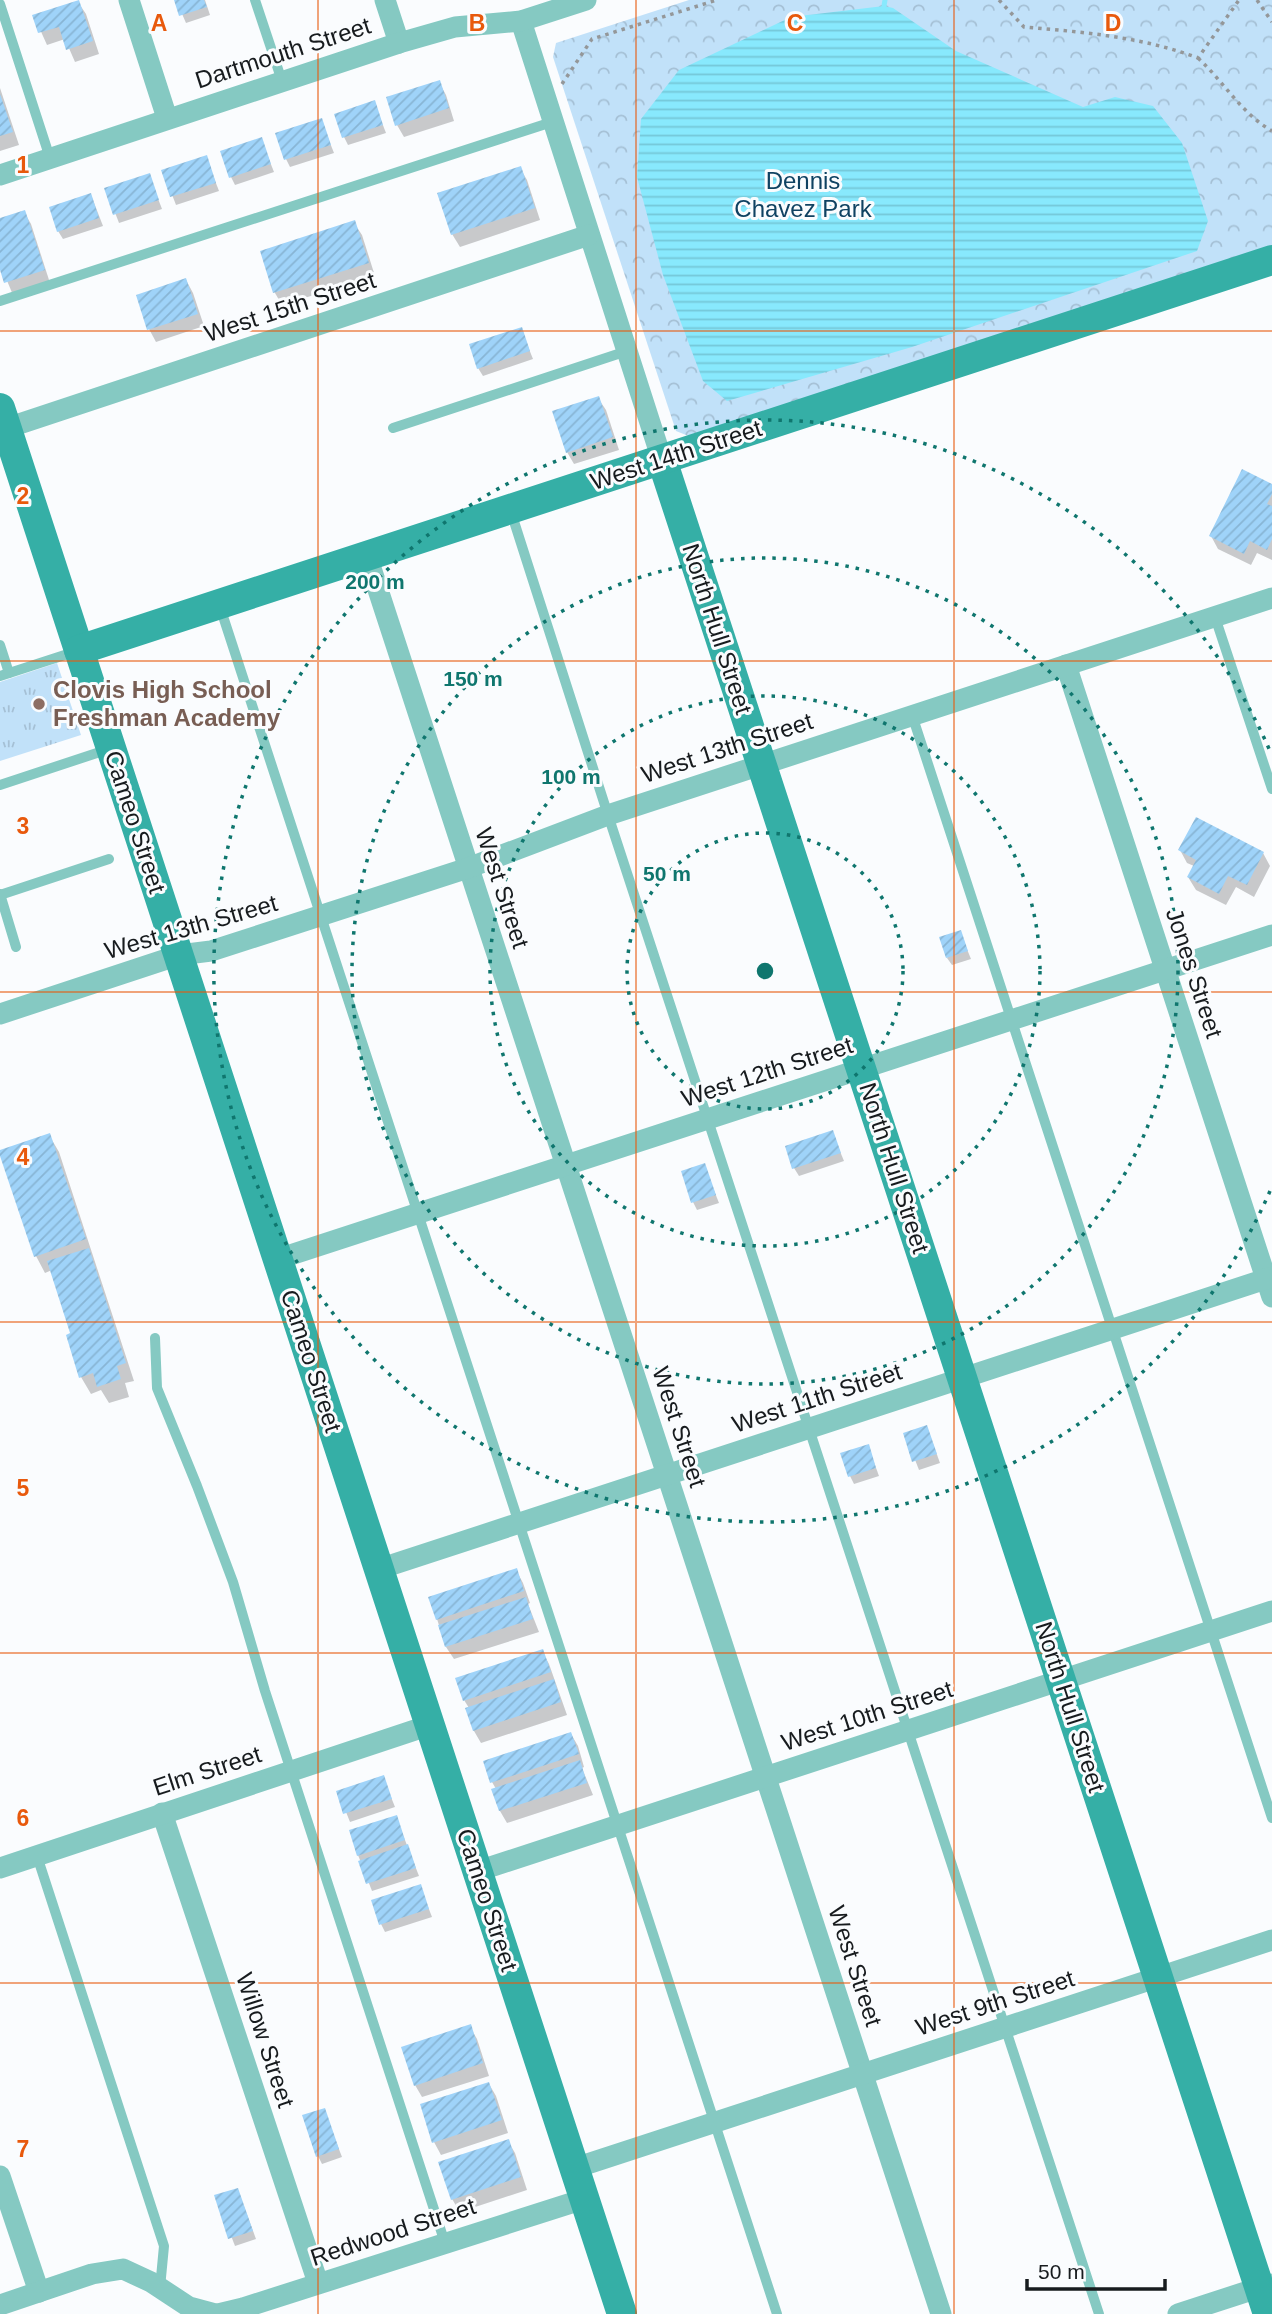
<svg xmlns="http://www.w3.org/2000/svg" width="1272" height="2314" font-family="Helvetica,sans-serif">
<defs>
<pattern id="grass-tufts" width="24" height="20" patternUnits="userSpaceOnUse" patternTransform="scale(1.75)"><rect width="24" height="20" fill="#c1e1f9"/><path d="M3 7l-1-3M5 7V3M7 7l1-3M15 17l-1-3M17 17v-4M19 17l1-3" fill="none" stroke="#a5c0d5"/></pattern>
<pattern id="park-crowns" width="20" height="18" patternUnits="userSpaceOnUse" patternTransform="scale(1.75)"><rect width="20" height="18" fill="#c1e1f9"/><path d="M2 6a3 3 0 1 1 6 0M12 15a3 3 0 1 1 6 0" fill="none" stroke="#a5c0d5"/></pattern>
<pattern id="water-rules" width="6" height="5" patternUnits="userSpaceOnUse" patternTransform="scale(1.75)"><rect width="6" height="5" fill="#88e9fd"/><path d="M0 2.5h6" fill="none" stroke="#75c7d8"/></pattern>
<pattern id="building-hatch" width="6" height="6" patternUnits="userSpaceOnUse" patternTransform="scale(1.75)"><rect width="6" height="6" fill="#9fd3f9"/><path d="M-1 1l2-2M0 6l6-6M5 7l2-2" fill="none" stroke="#88b5d5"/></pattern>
</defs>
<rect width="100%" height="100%" fill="#fafcfe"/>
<!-- grass -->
<path fill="url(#grass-tufts)" d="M57 663 81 735 0 761V682Z"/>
<!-- park -->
<path fill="url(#park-crowns)" d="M689 0H1272V248L691 437 676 431 553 57 556 43Z"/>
<!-- water -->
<path fill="url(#water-rules)" d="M884 6 893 8 956 51 1083 107 1115 97 1153 106 1182 143 1208 221 1197 251 912 347 727 401 703 381 663 275 637 177 641 119 679 70 791 17Z"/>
<!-- shadow -->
<g fill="#0003">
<path d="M176 0H205L210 15 186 23Z"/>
<path d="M78 2 86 14 99 54 75 62 65 39 47 45 34 16Z"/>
<path d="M439 82 446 95 454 121 404 137 397 125Z"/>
<path d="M0 88 19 145 0 151Z"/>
<path d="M374 102 386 133 348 145 344 137Z"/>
<path d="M321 120 334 153 290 167 286 159Z"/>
<path d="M261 139 274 172 235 185 231 177Z"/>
<path d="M206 157 219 191 176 205 163 171Z"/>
<path d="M520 168 527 180 540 220 460 247 452 234Z"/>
<path d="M149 175 162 209 119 223 106 189Z"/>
<path d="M91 195 103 226 63 239 58 231Z"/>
<path d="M24 212 31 224 50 283 13 295 0 264V220Z"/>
<path d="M354 223 362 235 375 276 282 305 275 293 262 252Z"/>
<path d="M186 280 193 293 204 326 156 342 149 329Z"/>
<path d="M521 329 533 359 483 376 478 368Z"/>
<path d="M598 398 606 410 619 450 574 464 567 452Z"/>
<path d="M1272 486V560L1257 553 1251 565 1218 549 1211 536Z"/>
<path d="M1180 850 1263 853 1270 866 1254 897 1236 887 1226 905 1196 890 1188 877 1194 866 1187 863Z"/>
<path d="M960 932 971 959 952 965 947 958Z"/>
<path d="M832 1132 844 1161 799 1176 794 1168Z"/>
<path d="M49 1135 59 1152 134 1381 125 1383 129 1397 109 1403 101 1390 91 1394 81 1377 73 1334 52 1270 45 1273 36 1256Z"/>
<path d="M704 1165 719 1203 697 1210 693 1202Z"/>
<path d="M927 1427 940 1463 919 1470 905 1434Z"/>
<path d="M868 1446 879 1476 854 1484 850 1476Z"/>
<path d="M516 1570 523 1583 530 1603 528 1604 539 1632 454 1659 446 1647 437 1619Z"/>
<path d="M542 1651 549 1664 567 1715 481 1743 474 1731 469 1708 464 1700Z"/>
<path d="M571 1734 578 1746 584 1767 582 1768 593 1795 507 1823 500 1811 494 1790 496 1789 492 1782Z"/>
<path d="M383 1777 395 1807 350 1822 338 1792Z"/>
<path d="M396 1817 419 1876 372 1891 358 1855Z"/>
<path d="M420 1886 432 1917 385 1932 381 1924Z"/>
<path d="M470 2027 477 2039 489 2076 422 2097 415 2085Z"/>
<path d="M489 2084 496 2096 508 2133 441 2155 434 2142Z"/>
<path d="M324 2110 342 2157 322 2164 318 2156Z"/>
<path d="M508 2141 515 2153 527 2190 460 2212 452 2199Z"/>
<path d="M238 2190 256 2239 235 2246 216 2197Z"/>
</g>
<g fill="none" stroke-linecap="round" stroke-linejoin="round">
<!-- stream -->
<path stroke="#88e9fd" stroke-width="5" d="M884 6 885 0"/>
</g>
<!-- building -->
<g fill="url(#building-hatch)">
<path d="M79 0 93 41 66 50 59 27 38 33 32 15Z"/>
<path d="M174 0H204L207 7 179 16Z"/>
<path d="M440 80 449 108 395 126 386 97Z"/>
<path d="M0 94 13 132 0 136Z"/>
<path d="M375 100 383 125 342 138 334 114Z"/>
<path d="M322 118 331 145 284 160 275 133Z"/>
<path d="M262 137 271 164 229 178 220 151Z"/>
<path d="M207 155 216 183 170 197 161 170Z"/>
<path d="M521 166 535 208 451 235 437 193Z"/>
<path d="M150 173 159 200 113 215 104 188Z"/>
<path d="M91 193 99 218 57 232 49 207Z"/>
<path d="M25 210 45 270 4 283 0 270V218Z"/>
<path d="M355 220 369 263 273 293 260 251Z"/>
<path d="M186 278 198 314 147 330 136 295Z"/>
<path d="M522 327 530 351 477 369 469 344Z"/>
<path d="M599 396 613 437 566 453 552 411Z"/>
<path d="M1242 469 1272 484V494L1267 504 1272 506V539L1267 550 1250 541 1244 554 1209 536Z"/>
<path d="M1196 817 1264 852 1247 885 1228 876 1219 894 1187 877 1196 860 1178 850Z"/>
<path d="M961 930 968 951 946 958 939 937Z"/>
<path d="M833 1130 841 1153 792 1169 785 1146Z"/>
<path d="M50 1133 86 1239 34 1257 0 1156V1150Z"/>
<path d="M705 1163 716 1195 691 1203 681 1171Z"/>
<path d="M89 1248 126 1363 117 1366 121 1379 97 1387 93 1373 79 1378 66 1335 70 1333 47 1261Z"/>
<path d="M927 1425 937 1454 912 1462 903 1433Z"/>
<path d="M869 1444 876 1468 848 1477 840 1453Z"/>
<path d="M517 1568 524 1591 436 1620 428 1597Z"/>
<path d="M526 1597 533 1619 445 1647 438 1625Z"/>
<path d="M543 1649 551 1672 463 1701 455 1678Z"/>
<path d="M554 1679 561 1702 473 1731 465 1708Z"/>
<path d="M571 1732 579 1754 490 1783 483 1761Z"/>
<path d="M580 1760 587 1783 499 1811 491 1789Z"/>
<path d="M384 1775 392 1799 343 1814 336 1791Z"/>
<path d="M397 1815 405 1840 357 1856 349 1830Z"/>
<path d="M408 1844 416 1868 366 1884 358 1861Z"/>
<path d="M421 1884 429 1909 379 1925 371 1900Z"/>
<path d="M471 2024 483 2063 414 2086 401 2047Z"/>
<path d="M489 2082 502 2120 432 2143 420 2104Z"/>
<path d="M325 2108 339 2149 316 2157 302 2115Z"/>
<path d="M509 2139 521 2177 451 2200 438 2162Z"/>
<path d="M238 2188 253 2231 228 2239 214 2195Z"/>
</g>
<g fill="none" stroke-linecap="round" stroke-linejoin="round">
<!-- path -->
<g stroke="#949799" stroke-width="3.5" stroke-dasharray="3.5 5" stroke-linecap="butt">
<path d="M999 0 1024 27C1083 32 1143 37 1198 58L1239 0"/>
<path d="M1257 0 1272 22"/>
<path d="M1198 58C1224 82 1241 113 1272 131"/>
<path d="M562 84 592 39 717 0"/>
</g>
<!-- lane -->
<g stroke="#85c9c2" stroke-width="10">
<path d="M255 0 282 81"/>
<path d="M0 4 50 158"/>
<path d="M0 301 552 122"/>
<path d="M393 428 627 351"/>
<path d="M511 512 608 815 1099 2314"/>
<path d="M220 607 777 2314"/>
<path d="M1215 617 1272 789"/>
<path d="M0 645 9 673"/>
<path d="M0 676 77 651"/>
<path d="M912 715 1272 1818"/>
<path d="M0 785 109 749"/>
<path d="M0 894 16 947"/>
<path d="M0 895 109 859"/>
<path d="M155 1338 157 1388 197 1486 233 1582 265 1691 445 2243"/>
<path d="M37 1856 164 2246 160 2288"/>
</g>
<!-- street -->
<g stroke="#85c9c2" stroke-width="21">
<path d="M129 0 167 118"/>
<path d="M385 0 399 43"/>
<path d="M521 21 662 460"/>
<path d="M0 175 399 43 455 27 521 21 586 0"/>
<path d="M7 428 589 235"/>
<path d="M367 556 941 2314"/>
<path d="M1066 665 1272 1297"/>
<path d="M0 1014 179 955 211 951 468 868 608 815 1272 598"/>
<path d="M278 1259 1272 935"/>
<path d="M379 1569 1272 1277"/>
<path d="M162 1813 318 2283"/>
<path d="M0 1868 430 1725"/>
<path d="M478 1871 1272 1611"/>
<path d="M575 2168 1272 1940"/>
<path d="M0 2176 39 2292"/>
<path d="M0 2305 92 2274 123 2269 151 2282 189 2307 215 2314"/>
<path d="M218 2314 243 2308 584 2199"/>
<path d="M1178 2314 1270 2284"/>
</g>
<!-- secondary -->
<g stroke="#35afa6" stroke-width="30">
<path d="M0 408 622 2314"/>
<path d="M662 460 1268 2314"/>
<path d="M79 650 1272 260"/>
</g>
</g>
<!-- grid -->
<path fill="none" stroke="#e8590c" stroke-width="2" stroke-opacity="0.55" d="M318 0V2314M636 0V2314M954 0V2314M0 331H1272M0 661H1272M0 992H1272M0 1322H1272M0 1653H1272M0 1983H1272"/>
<!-- distance rings -->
<g fill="none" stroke="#0f766e" stroke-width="3.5" stroke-dasharray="3.5 7">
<circle cx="765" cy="971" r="138"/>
<circle cx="765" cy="971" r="275"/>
<circle cx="765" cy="971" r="413"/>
<path d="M1270 1191A551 551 0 1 1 1270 751"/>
</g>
<!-- markers -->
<circle fill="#8d6e63" stroke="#fafcfe" stroke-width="2.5" cx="39" cy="704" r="7"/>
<g text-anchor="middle" stroke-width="6" stroke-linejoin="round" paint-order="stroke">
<!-- street labels -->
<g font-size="24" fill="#171b1e" stroke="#fafcfe">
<text transform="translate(283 53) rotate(-18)" y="8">Dartmouth Street</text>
<text transform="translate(290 307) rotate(-18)" y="8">West 15th Street</text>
<text transform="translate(676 455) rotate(-18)" y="8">West 14th Street</text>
<text transform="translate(717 629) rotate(72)" y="8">North Hull Street</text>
<text transform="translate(727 748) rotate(-18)" y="8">West 13th Street</text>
<text transform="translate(135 822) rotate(72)" y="8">Cameo Street</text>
<text transform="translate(502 888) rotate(72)" y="8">West Street</text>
<text transform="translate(191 927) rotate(-16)" y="8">West 13th Street</text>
<text transform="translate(1194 973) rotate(72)" y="8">Jones Street</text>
<text transform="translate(767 1072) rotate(-18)" y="8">West 12th Street</text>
<text transform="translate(894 1168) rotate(72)" y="8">North Hull Street</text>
<text transform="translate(311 1361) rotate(72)" y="8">Cameo Street</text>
<text transform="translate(817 1398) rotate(-18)" y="8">West 11th Street</text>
<text transform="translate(679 1427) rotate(72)" y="8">West Street</text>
<text transform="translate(1070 1707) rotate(72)" y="8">North Hull Street</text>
<text transform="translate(867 1716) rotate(-18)" y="8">West 10th Street</text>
<text transform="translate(207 1771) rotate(-18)" y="8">Elm Street</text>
<text transform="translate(487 1900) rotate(72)" y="8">Cameo Street</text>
<text transform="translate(855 1966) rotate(72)" y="8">West Street</text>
<text transform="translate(995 2003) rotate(-18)" y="8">West 9th Street</text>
<text transform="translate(265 2040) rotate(72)" y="8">Willow Street</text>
<text transform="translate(393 2232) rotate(-18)" y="8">Redwood Street</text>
</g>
<!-- park labels -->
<g font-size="24" fill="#0f4262" stroke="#fafcfe">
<text x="803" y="189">Dennis<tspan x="803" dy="28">Chavez Park</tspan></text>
</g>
<!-- education labels -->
<g font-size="24" font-weight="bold" fill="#785e54" stroke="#fafcfe" text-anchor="start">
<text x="53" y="698">Clovis High School<tspan x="53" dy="28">Freshman Academy</tspan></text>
</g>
</g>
<g font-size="23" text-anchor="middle" font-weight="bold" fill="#e8590c" stroke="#fafcfe" stroke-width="6" stroke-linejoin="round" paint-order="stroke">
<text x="159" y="31">A</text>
<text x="477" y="31">B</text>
<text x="795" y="31">C</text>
<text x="1113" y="31">D</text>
<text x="23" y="173">1</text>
<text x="23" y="504">2</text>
<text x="23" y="834">3</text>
<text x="23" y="1165">4</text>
<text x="23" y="1496">5</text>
<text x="23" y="1826">6</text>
<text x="23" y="2157">7</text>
</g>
<circle cx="765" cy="971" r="10" fill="#0f766e" stroke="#fafcfe" stroke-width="3.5"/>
<g font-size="21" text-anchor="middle" font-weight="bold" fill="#0f766e" stroke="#fafcfe" stroke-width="6" stroke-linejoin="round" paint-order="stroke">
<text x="375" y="589">200 m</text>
<text x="473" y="686">150 m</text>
<text x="571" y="784">100 m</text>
<text x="667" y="881">50 m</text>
</g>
<!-- scale -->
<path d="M1027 2279v10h138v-10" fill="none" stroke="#171b1e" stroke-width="3.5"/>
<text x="1038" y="2279" font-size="21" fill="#171b1e" stroke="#fafcfe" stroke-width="5" paint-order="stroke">50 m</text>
</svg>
